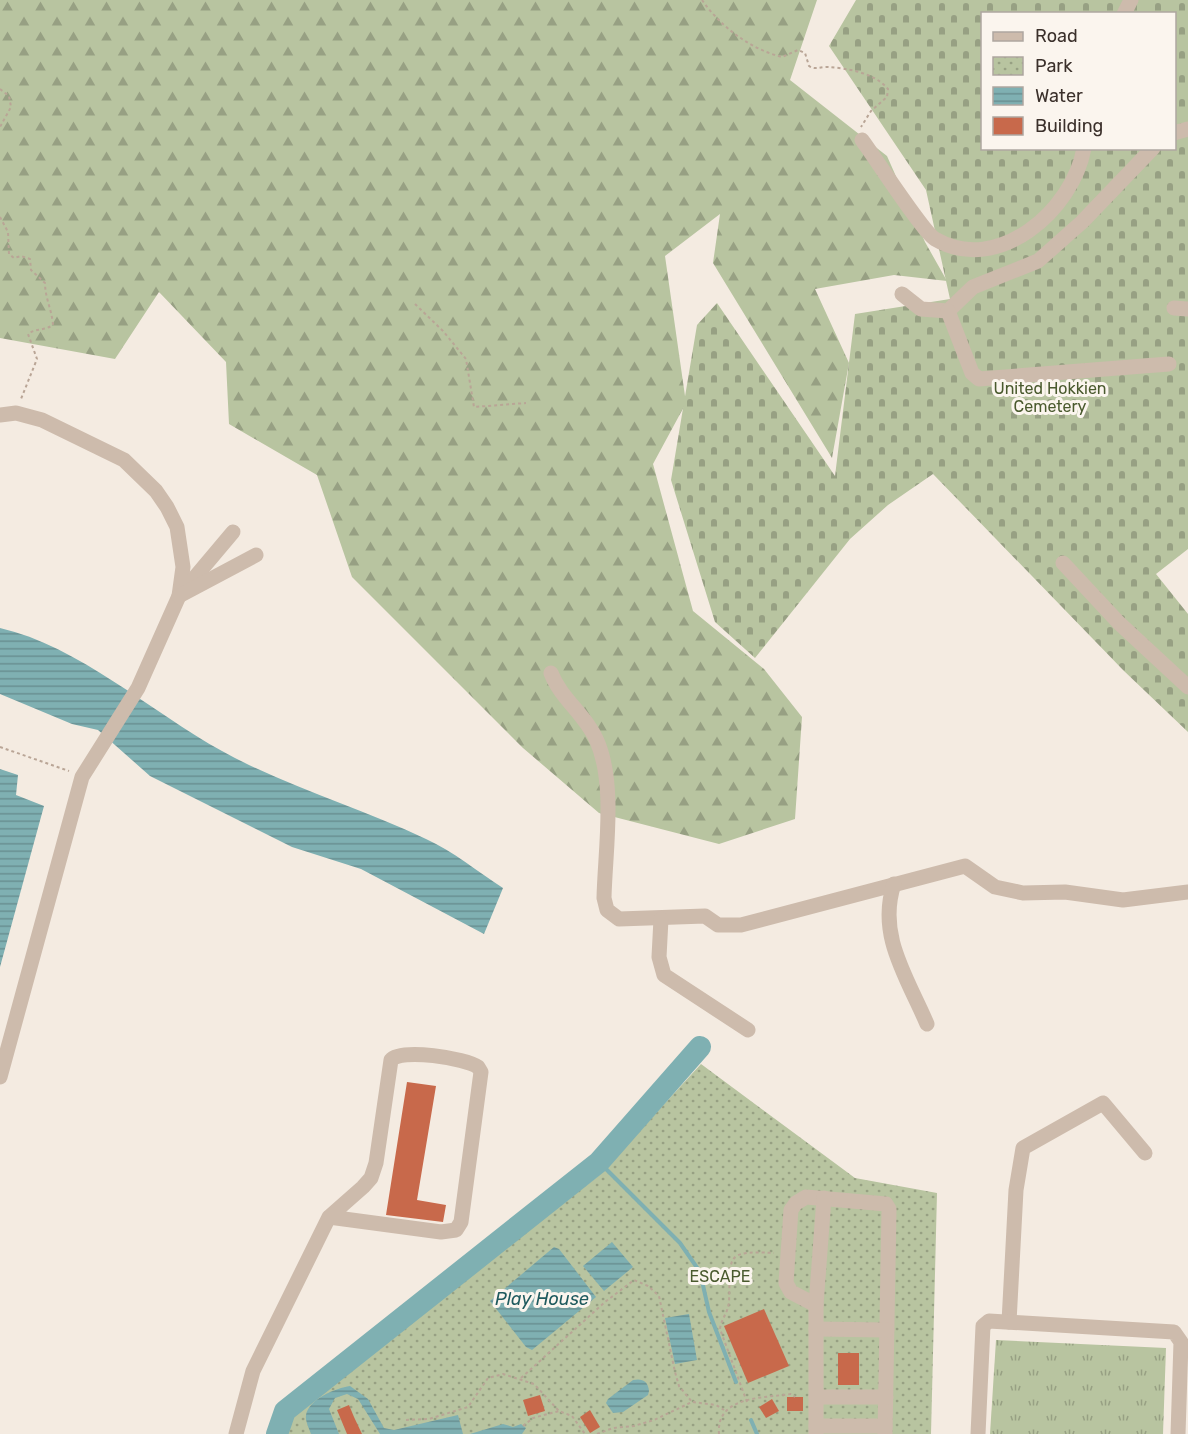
<svg xmlns="http://www.w3.org/2000/svg" width="1188" height="1434" font-family="Rubik,sans-serif">
<defs>
<pattern id="grass-tufts" width="24" height="20" patternUnits="userSpaceOnUse" patternTransform="scale(1.5)"><rect width="24" height="20" fill="#b8c4a0"/><path d="M3 7l-1-3M5 7V3M7 7l1-3M15 17l-1-3M17 17v-4M19 17l1-3" fill="none" stroke="#97a083"/></pattern>
<pattern id="forest-firs" width="22" height="20" patternUnits="userSpaceOnUse" patternTransform="scale(1.5)"><rect width="22" height="20" fill="#b8c4a0"/><path d="M5 1l3.5 6h-7zM16 11l3.5 6h-7z" fill="#97a083"/></pattern>
<pattern id="cemetery-stones" width="16" height="16" patternUnits="userSpaceOnUse" patternTransform="scale(1.5)"><rect width="16" height="16" fill="#b8c4a0"/><path d="M2 7V4a2 2 0 0 1 4 0v3zM10 15v-3a2 2 0 0 1 4 0v3z" fill="#97a083"/></pattern>
<pattern id="park-dots" width="8" height="8" patternUnits="userSpaceOnUse" patternTransform="scale(1.5)"><rect width="8" height="8" fill="#b8c4a0"/><path d="M2 2h.1M6 6h.1" fill="none" stroke="#97a083" stroke-width="1.8" stroke-linecap="round"/></pattern>
<pattern id="water-rules" width="6" height="5" patternUnits="userSpaceOnUse" patternTransform="scale(1.5)"><rect width="6" height="5" fill="#7fb0b2"/><path d="M0 2.5h6" fill="none" stroke="#699091"/></pattern>
</defs>
<rect width="100%" height="100%" fill="#f4ebe1"/>
<!-- grass -->
<path fill="url(#grass-tufts)" d="M996 1340 1166 1348 1163 1434H990Z"/>
<!-- forest -->
<path fill="url(#forest-firs)" d="M0 0H817L790 80 887 156 925 242 947 281 894 275 815 289 849 363 832 458 713 263 720 214 665 256 686 403 653 464 693 611 764 669 802 717 795 819 719 844 599 813 523 748 352 577 317 475 229 424 226 362 159 292 115 359 0 338Z"/>
<!-- cemetery -->
<path fill="url(#cemetery-stones)" fill-rule="evenodd" d="M856 0H1188V549L1156 574 1188 614V822V732L1124 671 933 474 888 505 850 539 755 658 715 622 671 480 697 325 717 303 835 476 855 314 950 299 926 190 829 46ZM982 14H1174V148H982Z"/>
<!-- park -->
<path fill="url(#park-dots)" d="M701 1064 855 1178 937 1193 931 1434H288L295 1411 597 1177Z"/>
<!-- water -->
<g fill="url(#water-rules)">
<path d="M0 628C79 646 151 712 222 751 287 787 359 807 426 839 453 851 478 872 503 888L484 934 361 869 292 847 150 776 98 730 72 724 0 694Z"/>
<path d="M0 769 18 775 16 795 44 806 0 967Z"/>
<path d="M612 1242 633 1267 604 1291 583 1266Z"/>
<path d="M554 1247 559 1249 596 1297 532 1350 526 1347 490 1301Z"/>
<path d="M689 1314 697 1360 675 1364 665 1318Z"/>
<path d="M633 1380C642 1378 648 1381 649 1391L648 1395 623 1412 613 1413 606 1403 608 1399Z"/>
<path d="M350 1386 368 1399 384 1428 394 1430 458 1415 463 1434H380L358 1399 347 1394 335 1398 329 1409 339 1434H311C309 1428 305 1421 306 1415 309 1399 336 1388 350 1386Z"/>
<path d="M503 1424 513 1427 521 1424 526 1428 522 1434H470Z"/>
</g>
<g fill="none" stroke-linecap="round" stroke-linejoin="round">
<!-- stream -->
<g stroke="#7fb0b2" stroke-width="4">
<path d="M599 1162 680 1243 700 1272 709 1312 736 1382"/>
<path d="M751 1420 757 1434"/>
</g>
<!-- river -->
<path stroke="#7fb0b2" stroke-width="22" d="M277 1434 285 1411 599 1162 700 1047"/>
</g>
<!-- building -->
<g fill="#c8694b">
<path d="M407 1082 436 1086 417 1200 446 1205 443 1222 386 1215Z"/>
<path d="M764 1309 789 1366 748 1383 724 1326Z"/>
<rect x="838" y="1353" width="21" height="32"/>
<path d="M540 1395 545 1411 528 1416 523 1400Z"/>
<rect x="787" y="1397" width="16" height="14"/>
<path d="M772 1399 779 1411 766 1418 759 1407Z"/>
<path d="M349 1405 354 1417 362 1434H347L337 1410Z"/>
<path d="M590 1410 600 1427 590 1433 580 1417Z"/>
</g>
<g fill="none" stroke-linecap="round" stroke-linejoin="round">
<!-- path -->
<g stroke="#b9a596" stroke-width="2" stroke-dasharray="3 3" stroke-linecap="butt">
<path d="M702 0C721 27 750 49 782 57L798 50 805 53 809 66C815 70 820 67 827 67 847 68 875 73 888 89L887 97 871 111 861 127"/>
<path d="M0 89 9 96 11 107 0 127"/>
<path d="M0 217 8 232 9 254 14 258 21 256 30 259 31 270 45 283C45 298 52 310 53 325 44 331 36 328 28 334L37 359 21 399"/>
<path d="M415 304 443 331 466 359 474 407 526 403"/>
<path d="M0 747 69 771"/>
<path d="M521 1378 605 1302 634 1280 648 1286 659 1296 675 1372 679 1386 692 1402"/>
<path d="M747 1402 720 1329C721 1319 728 1313 729 1302 731 1257 723 1250 774 1253"/>
<path d="M406 1420 429 1419 468 1407 488 1378 503 1374 534 1384 559 1411 572 1416 585 1434"/>
<path d="M523 1426 533 1418 559 1411"/>
<path d="M597 1434 613 1428 634 1426 654 1420 692 1402 716 1405 724 1410"/>
<path d="M719 1434C716 1396 763 1398 791 1394L795 1397"/>
</g>
<!-- minor -->
<g stroke="#cdbbac" stroke-width="15">
<path d="M1124 14 1131 0"/>
<path d="M1174 133 1188 129"/>
<path d="M862 140C874 156 923 232 935 239 998 276 1073 210 1084 148"/>
<path d="M902 294 921 309 948 311 973 287 1038 261 1082 222 1153 148"/>
<path d="M1174 308 1188 309"/>
<path d="M948 311 972 373 979 379 1169 364"/>
<path d="M0 415 16 413 42 420 124 460 156 491 167 507 177 527 183 567 179 596 138 688 82 777 0 1077"/>
<path d="M1063 563 1119 623 1188 687"/>
<path d="M185 589 233 532"/>
<path d="M179 596 256 555"/>
<path d="M551 673C561 699 586 715 597 741 616 785 605 851 604 898L607 910 619 919 705 916 718 925H741L965 866 995 887 1023 893 1065 892 1123 900 1188 892"/>
<path d="M894 884C877 935 907 977 927 1024"/>
<path d="M661 919 659 957 664 975 748 1030"/>
<path d="M816 1305 791 1292 786 1283 791 1210 796 1203 806 1197 886 1204 889 1209 885 1434"/>
<path d="M1009 1322 1016 1190 1023 1148 1103 1103 1145 1153"/>
<path d="M816 1329 887 1330"/>
<path d="M816 1397H886"/>
<path d="M816 1426H885"/>
<path d="M236 1434 253 1371 329 1217 363 1187 371 1178 376 1163 391 1060C400 1048 466 1058 478 1067L481 1072 461 1222 456 1230 441 1232 329 1217"/>
<path d="M816 1434V1305L824 1198"/>
<path d="M978 1434 983 1326 989 1321 1174 1332 1181 1342 1178 1434"/>
</g>
</g>
<g text-anchor="middle" stroke-width="6" stroke-linejoin="round" paint-order="stroke">
<!-- park labels -->
<g font-size="16" fill="#4a5a2e" stroke="#fbf5ee">
<text x="1050" y="394">United Hokkien<tspan x="1050" dy="18">Cemetery</tspan></text>
<text x="720" y="1282">ESCAPE</text>
</g>
<!-- water labels -->
<g font-size="18" font-style="italic" fill="#1f5a5e" stroke="#fbf5ee">
<text x="542" y="1305">Play House</text>
</g>
</g>
<!-- legend -->
<rect x="981" y="12" width="195" height="138" fill="#fbf5ee" stroke="#aea6a0" stroke-width="1.5"/>
<rect x="993" y="32" width="30" height="9" fill="#cdbbac" stroke="#aea6a0" stroke-width="1.5"/>
<text x="1035" y="42" font-size="18" fill="#3b302b">Road</text>
<rect x="993" y="57" width="30" height="18" fill="url(#park-dots)" stroke="#aea6a0" stroke-width="1.5"/>
<text x="1035" y="72" font-size="18" fill="#3b302b">Park</text>
<rect x="993" y="87" width="30" height="18" fill="url(#water-rules)" stroke="#aea6a0" stroke-width="1.5"/>
<text x="1035" y="102" font-size="18" fill="#3b302b">Water</text>
<rect x="993" y="117" width="30" height="18" fill="#c8694b" stroke="#aea6a0" stroke-width="1.5"/>
<text x="1035" y="132" font-size="18" fill="#3b302b">Building</text>
</svg>
